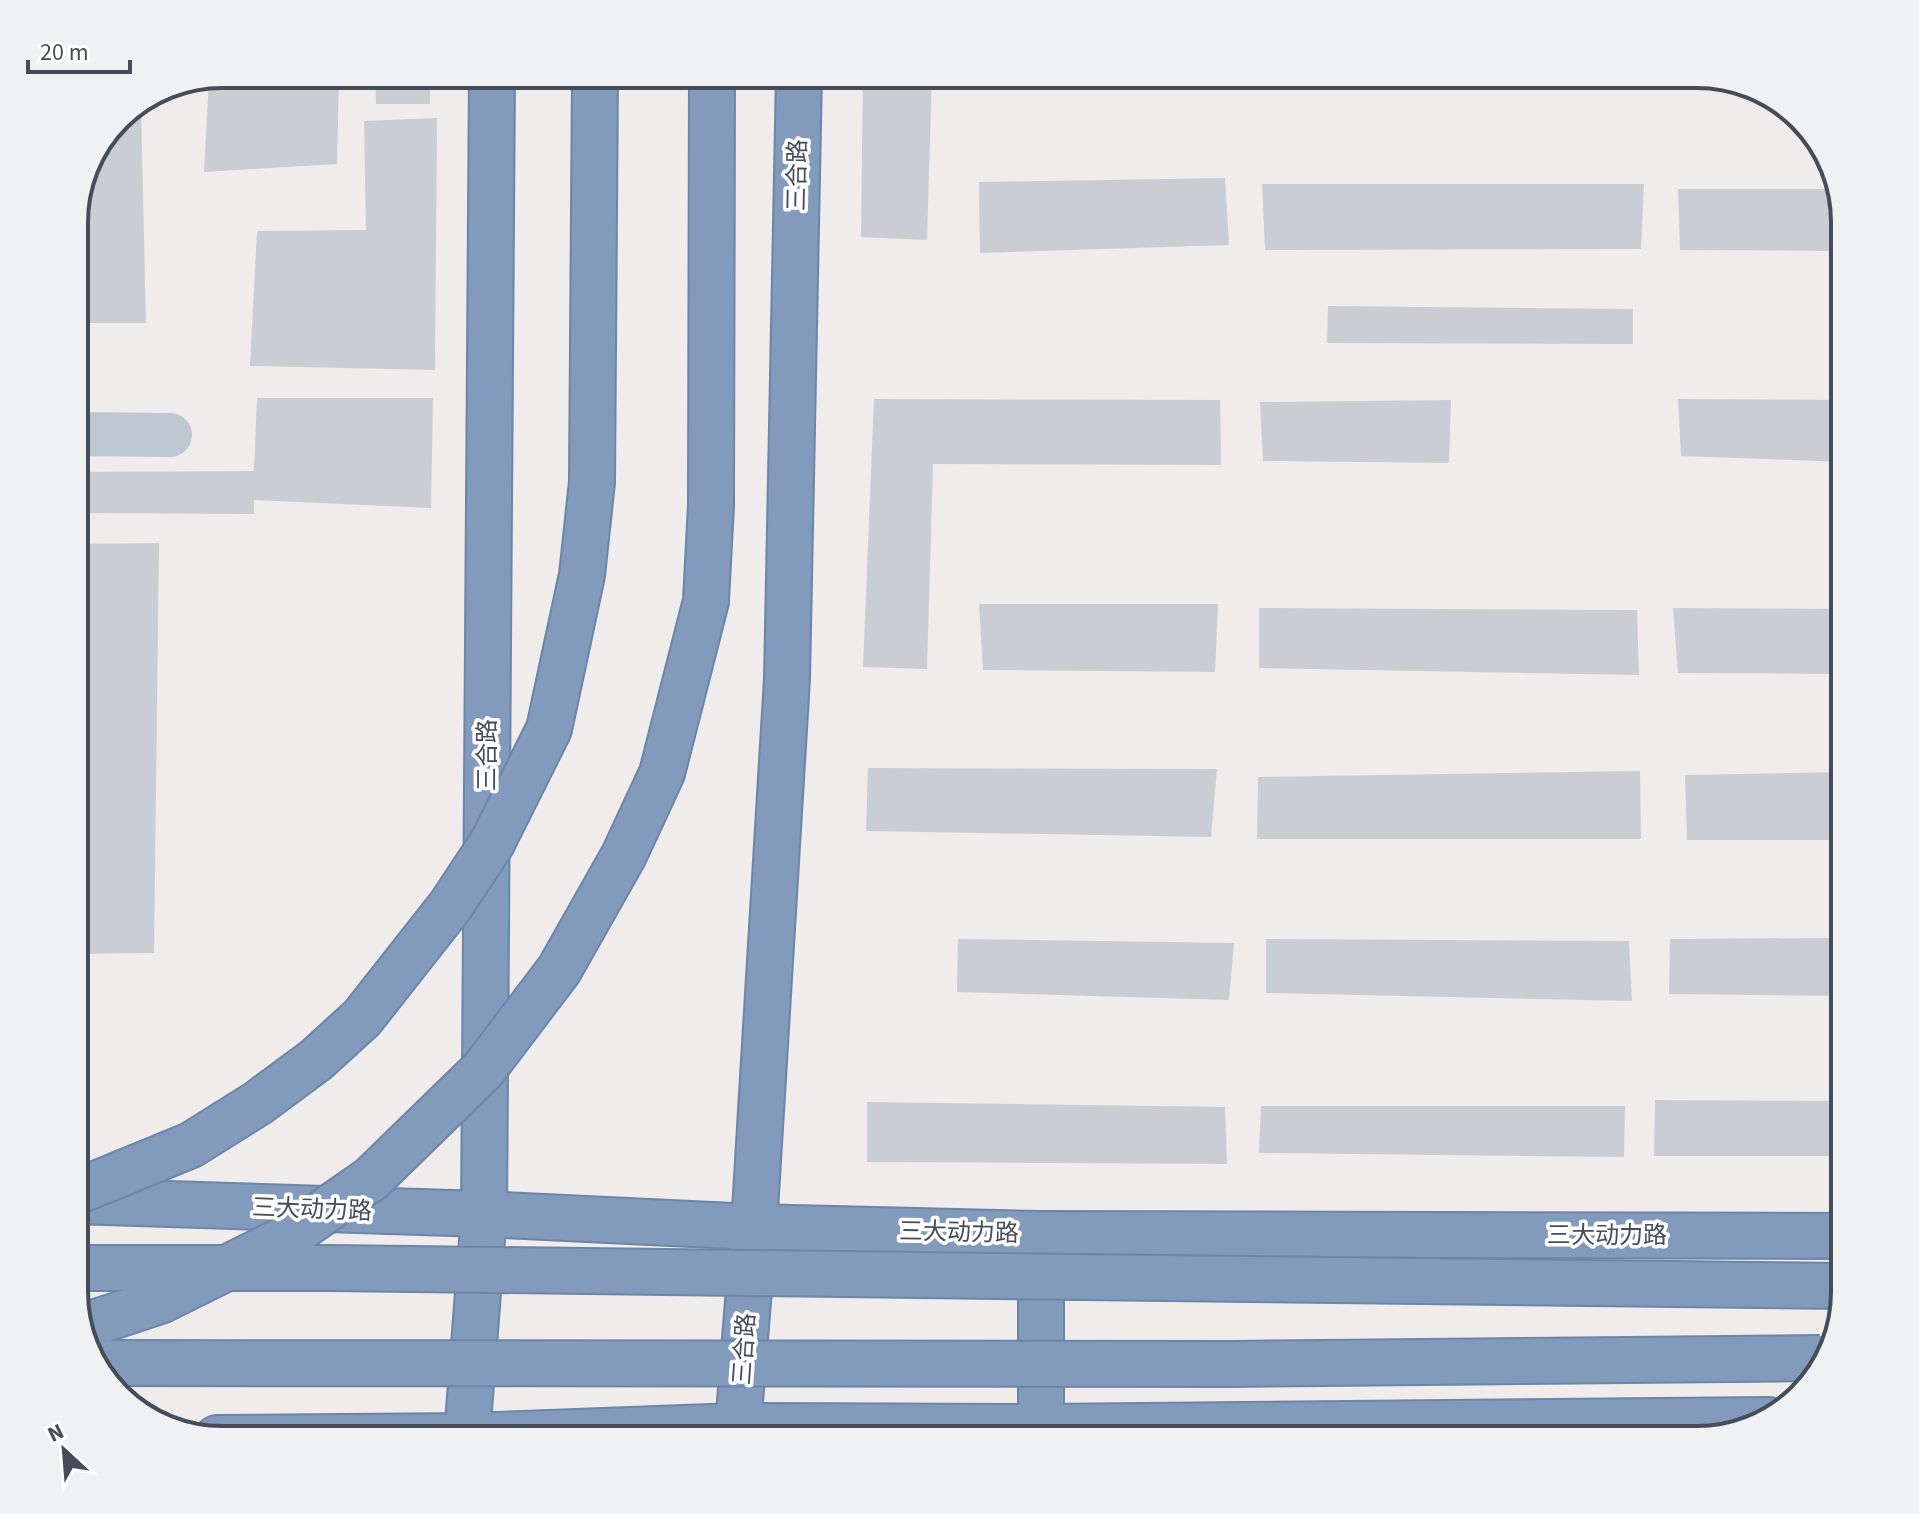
<svg xmlns="http://www.w3.org/2000/svg" width="1919" height="1514" font-family="'Source Sans 3','Noto Sans SC',sans-serif">
<rect width="100%" height="100%" fill="#efeceb"/>
<!-- building -->
<g fill="#cbcdd4">
<path d="M222 74H339L337 164 204 172 209 79Z"/>
<path d="M375 74H430V104H376Z"/>
<path d="M863 74H932L927 240 861 237Z"/>
<path d="M141 105 146 323H74V212L89 157 124 111Z"/>
<path d="M437 118 435 370 250 366 257 231 366 230 364 121Z"/>
<path d="M1225 178 1229 245 980 253 979 182Z"/>
<path d="M1262 184H1644L1641 249 1265 250Z"/>
<path d="M1678 189H1837L1845 222V251L1680 250Z"/>
<path d="M1328 306 1633 309V344L1327 343Z"/>
<path d="M257 398H433L431 508 254 500V514L74 513V472L254 471Z"/>
<path d="M874 399 1220 400 1221 465 933 464 927 669 863 667Z"/>
<path d="M1678 399 1845 400V462L1681 456Z"/>
<path d="M1451 400 1449 463 1263 461 1260 402Z"/>
<path d="M159 543 154 953 74 954V544Z"/>
<path d="M979 604H1218L1215 672 983 670Z"/>
<path d="M1259 608 1637 610 1639 675 1259 668Z"/>
<path d="M1673 608 1845 609V674L1678 673Z"/>
<path d="M868 768 1217 769 1211 837 866 831Z"/>
<path d="M1640 771 1641 839H1257L1258 777Z"/>
<path d="M1845 772V840H1687L1685 775Z"/>
<path d="M1845 938V996L1669 994 1670 939Z"/>
<path d="M958 939 1234 943 1229 1000 957 992Z"/>
<path d="M1266 939 1629 941 1632 1001 1266 993Z"/>
<path d="M1655 1100 1845 1101V1156H1654Z"/>
<path d="M867 1102 1225 1107 1227 1164 867 1162Z"/>
<path d="M1261 1106H1625L1624 1157 1259 1153Z"/>
</g>
<g fill="none" stroke-linecap="round" stroke-linejoin="round">
<!-- highway casing -->
<g stroke="#6d85a8" stroke-width="48">
<g id="highway">
<path d="M74 1201 484 1214 754 1227 1041 1234 1845 1236"/>
<path d="M1041 1237V1427"/>
<path d="M738 1426 754 1227 787 679 799 74"/>
<path d="M467 1436 484 1214 492 74"/>
<path d="M217 1438 467 1436 738 1426 1041 1427 1769 1420"/>
</g>
</g>
<!-- minor -->
<path stroke="#bec7d2" stroke-width="44" d="M74 434 170 435"/>
<!-- highway -->
<use href="#highway" stroke="#829abc" stroke-width="44"/>
<!-- highway-bridge casing -->
<g stroke="#6d85a8" stroke-width="48" stroke-linecap="butt">
<g id="highway-bridge">
<path d="M74 1193 191 1145 258 1103 316 1060 362 1018 451 905 492 843 549 729 582 575 592 482 595 74"/>
<path d="M74 1268H331L1845 1286"/>
<path d="M81 1327 160 1301 283 1240 371 1179 483 1070 559 970 624 855 662 773 706 601 711 505 712 74"/>
<path d="M93 1363 1231 1364 1820 1358"/>
</g>
</g>
<!-- highway-bridge -->
<use href="#highway-bridge" stroke="#829abc" stroke-width="44"/>
</g>
<g text-anchor="middle" stroke-width="7" stroke-linejoin="round" paint-order="stroke">
<!-- street labels -->
<g font-size="24" fill="#444d59" stroke="#fff">
<text transform="translate(797 175) rotate(-89)" y="8">三合路</text>
<text transform="translate(487 755) rotate(-90)" y="8">三合路</text>
<text transform="translate(312 1209) rotate(2)" y="8">三大动力路</text>
<text transform="translate(959 1232) rotate(1)" y="8">三大动力路</text>
<text x="1607" y="1243">三大动力路</text>
<text transform="translate(744 1349) rotate(-86)" y="8">三合路</text>
</g>
</g>
<!-- crop -->
<path d="M0 0H1919V1514H0ZM222 88H1697A134 134 0 0 1 1831 222V1292A134 134 0 0 1 1697 1426H222A134 134 0 0 1 88 1292V222A134 134 0 0 1 222 88Z" fill="#f0f1f2" fill-rule="evenodd"/>
<path fill="none" stroke="#444d59" stroke-width="4" d="M222 88H1697A134 134 0 0 1 1831 222V1292A134 134 0 0 1 1697 1426H222A134 134 0 0 1 88 1292V222A134 134 0 0 1 222 88Z"/>
<!-- north arrow -->
<g transform="translate(64 1450) rotate(334)" stroke="#ffffff" stroke-width="6" paint-order="stroke">
<path d="M0-6L14 30L0 20L-14 30Z" fill="#444d59"/>
<text y="-12" font-size="22" font-weight="bold" text-anchor="middle" fill="#444d59">N</text>
</g>
<!-- scale -->
<path d="M28 60v12h102v-12" fill="none" stroke="#444d59" stroke-width="4"/>
<text x="40" y="60" font-size="24" fill="#444d59" stroke="#ffffff" stroke-width="6" paint-order="stroke">20 m</text>
</svg>
